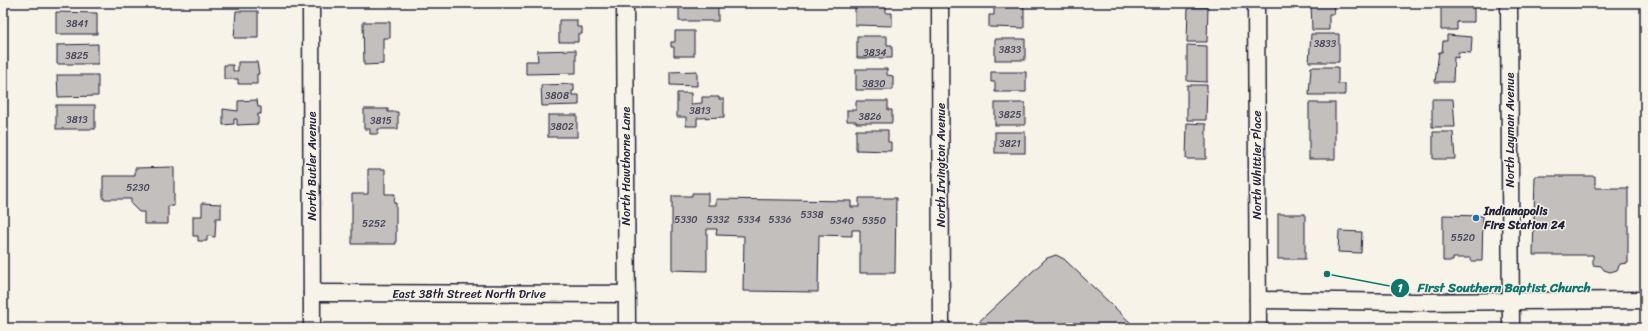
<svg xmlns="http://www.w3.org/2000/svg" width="1648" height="331" font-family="Sriracha,sans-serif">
<rect width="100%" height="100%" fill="#f7f3e8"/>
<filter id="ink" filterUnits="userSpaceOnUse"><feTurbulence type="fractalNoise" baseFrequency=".025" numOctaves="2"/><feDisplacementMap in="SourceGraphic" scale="8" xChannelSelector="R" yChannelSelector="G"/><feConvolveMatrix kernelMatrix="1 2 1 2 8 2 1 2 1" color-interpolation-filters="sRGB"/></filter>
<g filter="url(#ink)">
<!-- building -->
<g fill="#c2bfbd" stroke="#22223b">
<rect x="231" y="3" width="25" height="3"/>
<rect x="679" y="3" width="39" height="18"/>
<path d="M1311 3H1333L1334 14H1329V30H1312Z"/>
<rect x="1559" y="3" width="16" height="4"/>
<path d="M855 4H886V13H892V26L855 25Z"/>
<path d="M1441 4H1474V22H1457V30H1441Z"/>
<path d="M994 6H1024V28L989 27V15H994Z"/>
<path d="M1188 7H1208L1207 42H1187Z"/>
<path d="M236 11H258V38H234Z"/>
<path d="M56 12 97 13V34H56Z"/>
<path d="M559 20H577V27H582V34H578V42H559Z"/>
<path d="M363 22H390V38H383V64L364 65Z"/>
<path d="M675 31H694V56H674V47H671V42H675Z"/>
<path d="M1311 34H1339V62H1309Z"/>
<path d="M1447 35 1472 37 1471 53 1458 52V58L1454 57 1453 82H1435L1439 52H1442L1443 41H1447Z"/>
<path d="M857 36H887V45H892V58H857Z"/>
<rect x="995" y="39" width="30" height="21"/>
<path d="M98 44V64H57V45Z"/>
<path d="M1187 45 1207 46V82L1187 81Z"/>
<path d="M576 50V73L526 74V61H538L537 51Z"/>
<path d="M238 62H257L259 74H257V84H238V79H224V65H233V71H238Z"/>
<path d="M1311 67H1338V84H1345V95H1309Z"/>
<path d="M856 69H887V75L893 76V90H856Z"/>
<path d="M697 71V86L670 85V72Z"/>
<path d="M991 72H1026V92H995V82H991Z"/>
<path d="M57 75H98V96L58 97Z"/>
<path d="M574 84V91H572V95H579V105L542 106 541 85Z"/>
<path d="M1187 85H1207L1206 120H1187Z"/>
<path d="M677 93H691V104L702 103V97H719V99H724V117L697 118V126H686V117H677Z"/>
<path d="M1432 99H1453L1455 127H1432Z"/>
<path d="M257 100 258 107H261V114H258V124L237 125V119H234V124L223 125V109L238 111V101Z"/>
<path d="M856 101H888V110H892V123H856V121H847V110H856Z"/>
<rect x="995" y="103" width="30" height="22"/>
<rect x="1309" y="103" width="26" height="56"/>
<rect x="56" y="105" width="39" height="24"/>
<path d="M364 109H388V112H398V129H378V134H370V129H364Z"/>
<rect x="548" y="115" width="29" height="22"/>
<path d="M1187 123 1206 124V159H1186Z"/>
<path d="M856 130H888V142H891V151L856 150Z"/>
<rect x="995" y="132" width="30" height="21"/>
<path d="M1433 132H1453L1455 159H1433Z"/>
<path d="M174 167V206H168V224H144V212H139L131 204V199H103V176H135V168Z"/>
<path d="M368 169H385V194H395L394 203H396V244H352V194H368Z"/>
<path d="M1535 176H1595V188H1628V263L1620 264 1617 270 1610 272 1604 270 1601 266 1593 265V255H1533Z"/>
<path d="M692 193H708V205H716V199L851 201V207H859V198H896L895 273H860V230H852V236L819 235 818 292 743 291 744 236 716 235 717 229H707V271L672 270V196H692Z"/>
<path d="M202 203 221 204V218H216L215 237 207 236V241H198V236H193V216H202Z"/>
<rect x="1278" y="214" width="27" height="45"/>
<path d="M1443 215 1483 216 1482 261H1471V258H1453V261H1443Z"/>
<path d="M1339 231 1362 232 1361 253 1338 252Z"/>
<path d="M1056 255 1064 259 1136 328H972L1047 258Z"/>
</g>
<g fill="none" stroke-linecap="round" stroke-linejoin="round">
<!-- minor casing -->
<g stroke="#22223b" stroke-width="19">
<g id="minor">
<path d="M311 3 312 328"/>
<path d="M625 3 627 328"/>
<path d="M940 3 941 328"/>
<path d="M1256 3 1258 328"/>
<path d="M1509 3 1511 328"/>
<path d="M312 293 627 294"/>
<path d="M1258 300 1412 302 1645 300"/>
</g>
</g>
<!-- minor -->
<use href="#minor" stroke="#f7f3e8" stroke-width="16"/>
</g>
</g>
<!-- markers -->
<circle fill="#1f6fb2" stroke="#f7f3e8" stroke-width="1.5" cx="1476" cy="218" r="4"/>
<g text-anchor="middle" stroke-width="3" stroke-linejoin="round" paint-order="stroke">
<!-- number labels -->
<g font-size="10" fill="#4a495c">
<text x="77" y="27">3841</text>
<text x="1325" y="47">3833</text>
<text x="1010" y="53">3833</text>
<text x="875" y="56">3834</text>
<text x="77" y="59">3825</text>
<text x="874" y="87">3830</text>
<text x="557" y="99">3808</text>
<text x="700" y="114">3813</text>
<text x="1010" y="118">3825</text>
<text x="870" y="120">3826</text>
<text x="77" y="123">3813</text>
<text x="381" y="124">3815</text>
<text x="562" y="130">3802</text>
<text x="1010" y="147">3821</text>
<text x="138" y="191">5230</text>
<text x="812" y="218">5338</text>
<text x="686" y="223">5330</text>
<text x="718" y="223">5332</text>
<text x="749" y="223">5334</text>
<text x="780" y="223">5336</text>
<text x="842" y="224">5340</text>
<text x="874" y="224">5350</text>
<text x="374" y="227">5252</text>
<text x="1463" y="241">5520</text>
</g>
<!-- street labels -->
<g font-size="12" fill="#22223b" stroke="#f7f3e8">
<text transform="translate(1510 130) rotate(-90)" y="4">North Layman Avenue</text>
<text transform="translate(941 165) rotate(-90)" y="4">North Irvington Avenue</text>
<text transform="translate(1257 165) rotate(-90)" y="4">North Whittier Place</text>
<text transform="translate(312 166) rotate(-90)" y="4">North Butler Avenue</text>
<text transform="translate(626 166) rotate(-90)" y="4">North Hawthorne Lane</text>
<text x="469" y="298">East 38th Street North Drive</text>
</g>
<!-- poi labels -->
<g font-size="12" font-weight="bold" fill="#22223b" stroke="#f7f3e8" text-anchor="start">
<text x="1484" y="215">Indianapolis<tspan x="1484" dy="14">Fire Station 24</tspan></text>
</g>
</g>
<!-- callouts -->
<path fill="none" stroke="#0f766e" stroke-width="1.5" d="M1327 274L1400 288"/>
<g fill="#0f766e" stroke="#f7f3e8" stroke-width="1.5">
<circle cx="1327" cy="274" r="4"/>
<circle cx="1400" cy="288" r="10"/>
</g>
<g font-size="12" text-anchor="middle" font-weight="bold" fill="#fff">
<text x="1400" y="292">1</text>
</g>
<g font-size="13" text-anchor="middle" font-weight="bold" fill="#0f766e" stroke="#f7f3e8" stroke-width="3" stroke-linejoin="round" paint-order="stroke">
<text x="1504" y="292">First Southern Baptist Church</text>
</g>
<!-- margin -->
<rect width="1648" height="331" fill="none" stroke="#f7f3e8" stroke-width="16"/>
<rect x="8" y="8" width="1632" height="315" fill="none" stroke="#22223b" stroke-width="1.5" filter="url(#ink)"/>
</svg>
